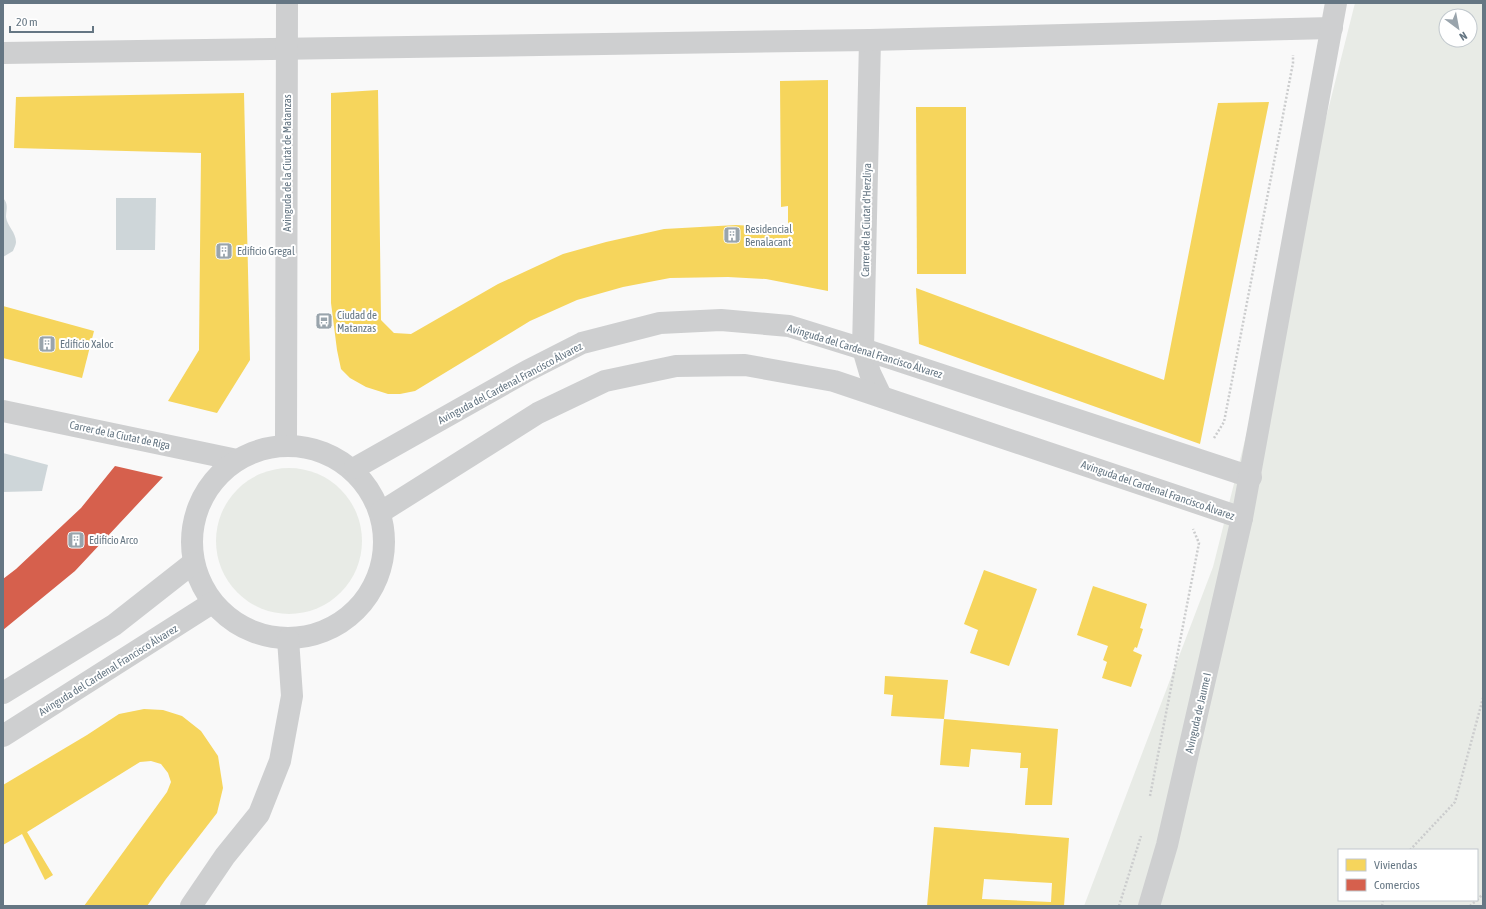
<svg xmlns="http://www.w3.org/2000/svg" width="1486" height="909" font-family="'Asap Condensed',sans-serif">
<rect width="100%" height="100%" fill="#f9f9f9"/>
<!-- green -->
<g fill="#e8ebe6" fill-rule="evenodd">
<path d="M1355 3H1483V906H1084L1213 567ZM1446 16H1470V40H1446ZM1339 850H1477V900H1339Z"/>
<circle cx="289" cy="541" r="73"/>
</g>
<!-- water -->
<g fill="#ced6d9">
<path d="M3 198C9 204 6 210 6 217 7 226 16 232 16 242 16 245 14 248 13 251L3 257Z"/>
<path d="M116 198H156L155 250H116Z"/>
<path d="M3 453 48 465 42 491 3 492Z"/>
</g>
<!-- homes -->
<g fill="#f6d55c" fill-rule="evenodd">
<path d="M828 80V291L766 279 728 277 670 278 623 287 577 300 530 321 415 391 400 394H388L366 387 350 378 341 369 337 350 331 303V93L378 90 381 320 394 333 411 334 498 284 563 254 606 242 664 229 736 225 788 228V206L781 207 780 81Z"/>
<path d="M244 93 250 360 217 413 168 401 199 350 201 153 14 148 16 97Z"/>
<path d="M1269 102 1200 444 919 344 916 288 1164 380 1218 103Z"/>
<path d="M916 107H966V274H917Z"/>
<path d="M3 306 94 331 82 378 3 358Z"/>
<path d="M984 570 1037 589 1009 666 970 653 978 630 964 624Z"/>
<path d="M1093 586 1147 604 1140 628 1143 629 1137 648 1135 647 1133 651 1142 655 1131 687 1102 678 1107 662 1103 660 1108 646 1077 635Z"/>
<path d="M885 676 948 680 944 719 891 716 893 695 884 694Z"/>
<path d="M144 709 163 710 182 716 201 731 218 756 223 788 217 813 166 879 147 906H84L167 792 171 782 168 773 161 764 151 761 140 762 27 832 53 875 45 880 22 834 3 845V785L87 735 119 714Z"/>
<path d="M944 719 1058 729 1052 805H1025L1028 768H1020L1021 753 971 749 969 767 940 765Z"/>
<path d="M934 827 1069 838 1064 906H927ZM984 879 1052 883 1051 902 982 899Z"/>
</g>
<!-- shops -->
<path fill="#d6604d" d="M115 466 163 477 75 571 3 630V579L16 569 81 508Z"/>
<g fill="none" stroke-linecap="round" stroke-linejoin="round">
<!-- path -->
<g stroke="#cbcccd" stroke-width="2.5" stroke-dasharray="2 2" stroke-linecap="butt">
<path d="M1214 438 1224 422 1293 63V55"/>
<path d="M1150 796 1199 543 1193 529"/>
<path d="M1410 850 1455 802 1483 698"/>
<path d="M1477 900 1483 894"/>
<path d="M1119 906 1141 836"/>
<path d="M1382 906 1383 900"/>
<path d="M1470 906 1477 900"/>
</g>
<!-- minor -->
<g stroke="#cecfd0" stroke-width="22">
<path d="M870 40 863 349 870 373 881 396"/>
<path d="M3 53 870 40 1332 28"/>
<path d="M3 411 237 460"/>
<path d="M286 445 287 3"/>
<circle cx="288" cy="542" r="96"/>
<path d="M355 468 527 371 582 343 660 323 721 320 789 326 863 349 1251 477"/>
<path d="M381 512 538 413 605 381 676 366 745 365 834 381 1242 518"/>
<path d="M3 693 114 625 193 563"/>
<path d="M3 736 212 603"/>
<path d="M191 906 225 856 259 814 280 761 292 696 288 639"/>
<path d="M1149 906 1167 845 1242 518 1336 3"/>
</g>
</g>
<!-- icons -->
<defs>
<g id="building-square" transform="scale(0.9)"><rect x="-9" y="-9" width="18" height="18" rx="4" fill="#99a4ac" stroke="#fff"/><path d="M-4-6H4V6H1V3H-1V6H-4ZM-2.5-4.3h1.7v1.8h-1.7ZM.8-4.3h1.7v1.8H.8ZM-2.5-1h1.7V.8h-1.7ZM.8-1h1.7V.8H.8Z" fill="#fff"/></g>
<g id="bus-square" transform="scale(0.9)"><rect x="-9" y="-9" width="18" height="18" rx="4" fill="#99a4ac" stroke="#fff"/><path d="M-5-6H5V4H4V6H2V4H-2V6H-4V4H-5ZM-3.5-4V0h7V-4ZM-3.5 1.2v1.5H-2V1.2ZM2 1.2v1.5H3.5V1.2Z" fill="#fff"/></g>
</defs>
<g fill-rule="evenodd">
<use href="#building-square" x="732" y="235"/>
<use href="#building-square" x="224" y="251"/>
<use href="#bus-square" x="324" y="321"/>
<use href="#building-square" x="47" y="344"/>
<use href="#building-square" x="76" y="540"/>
</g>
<g text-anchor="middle" stroke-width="4" stroke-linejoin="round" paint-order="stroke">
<!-- street labels -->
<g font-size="11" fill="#657683" stroke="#fff">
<text transform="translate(287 163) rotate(-90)" y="4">Avinguda de la Ciutat de Matanzas</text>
<text transform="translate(866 220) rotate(-89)" y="4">Carrer de la Ciutat d'Herzliya</text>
<text transform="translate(865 351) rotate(17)" y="4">Avinguda del Cardenal Francisco Álvarez</text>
<text transform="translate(510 383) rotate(-28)" y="4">Avinguda del Cardenal Francisco Álvarez</text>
<text transform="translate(120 435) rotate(12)" y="4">Carrer de la Ciutat de Riga</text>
<text transform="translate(1158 490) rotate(19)" y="4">Avinguda del Cardenal Francisco Álvarez</text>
<text transform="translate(108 670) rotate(-32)" y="4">Avinguda del Cardenal Francisco Álvarez</text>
<text transform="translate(1198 713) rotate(-77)" y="4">Avinguda de Jaume I</text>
</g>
<!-- poi labels -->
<g font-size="11" fill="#657683" stroke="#fff" text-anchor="start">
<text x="745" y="233">Residencial<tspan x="745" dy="13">Benalacant</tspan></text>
<text x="237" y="255">Edificio Gregal</text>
<text x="337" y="319">Ciudad de<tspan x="337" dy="13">Matanzas</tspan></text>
<text x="60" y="348">Edificio Xaloc</text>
<text x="89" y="544">Edificio Arco</text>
</g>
</g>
<!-- border -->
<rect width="1486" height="909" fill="none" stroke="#657683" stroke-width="8"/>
<!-- legend -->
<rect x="1338" y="849" width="140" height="52" fill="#ffffff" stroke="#c1c8cd"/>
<rect x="1346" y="859" width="20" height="12" fill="#f6d55c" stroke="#c1c8cd"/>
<text x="1374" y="869" font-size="12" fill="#657683">Viviendas</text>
<rect x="1346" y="879" width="20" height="12" fill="#d6604d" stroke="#c1c8cd"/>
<text x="1374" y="889" font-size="12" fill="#657683">Comercios</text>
<!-- north arrow -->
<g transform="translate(1458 28) rotate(148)"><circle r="19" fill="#ffffff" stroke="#c1c8cd"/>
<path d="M0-3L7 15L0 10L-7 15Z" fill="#99a4ac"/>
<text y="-6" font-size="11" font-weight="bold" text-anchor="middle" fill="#657683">N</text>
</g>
<!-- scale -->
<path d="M10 26v6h83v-6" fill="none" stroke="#657683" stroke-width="2"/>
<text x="16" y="26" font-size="12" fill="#657683" stroke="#ffffff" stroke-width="3" paint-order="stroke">20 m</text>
</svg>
